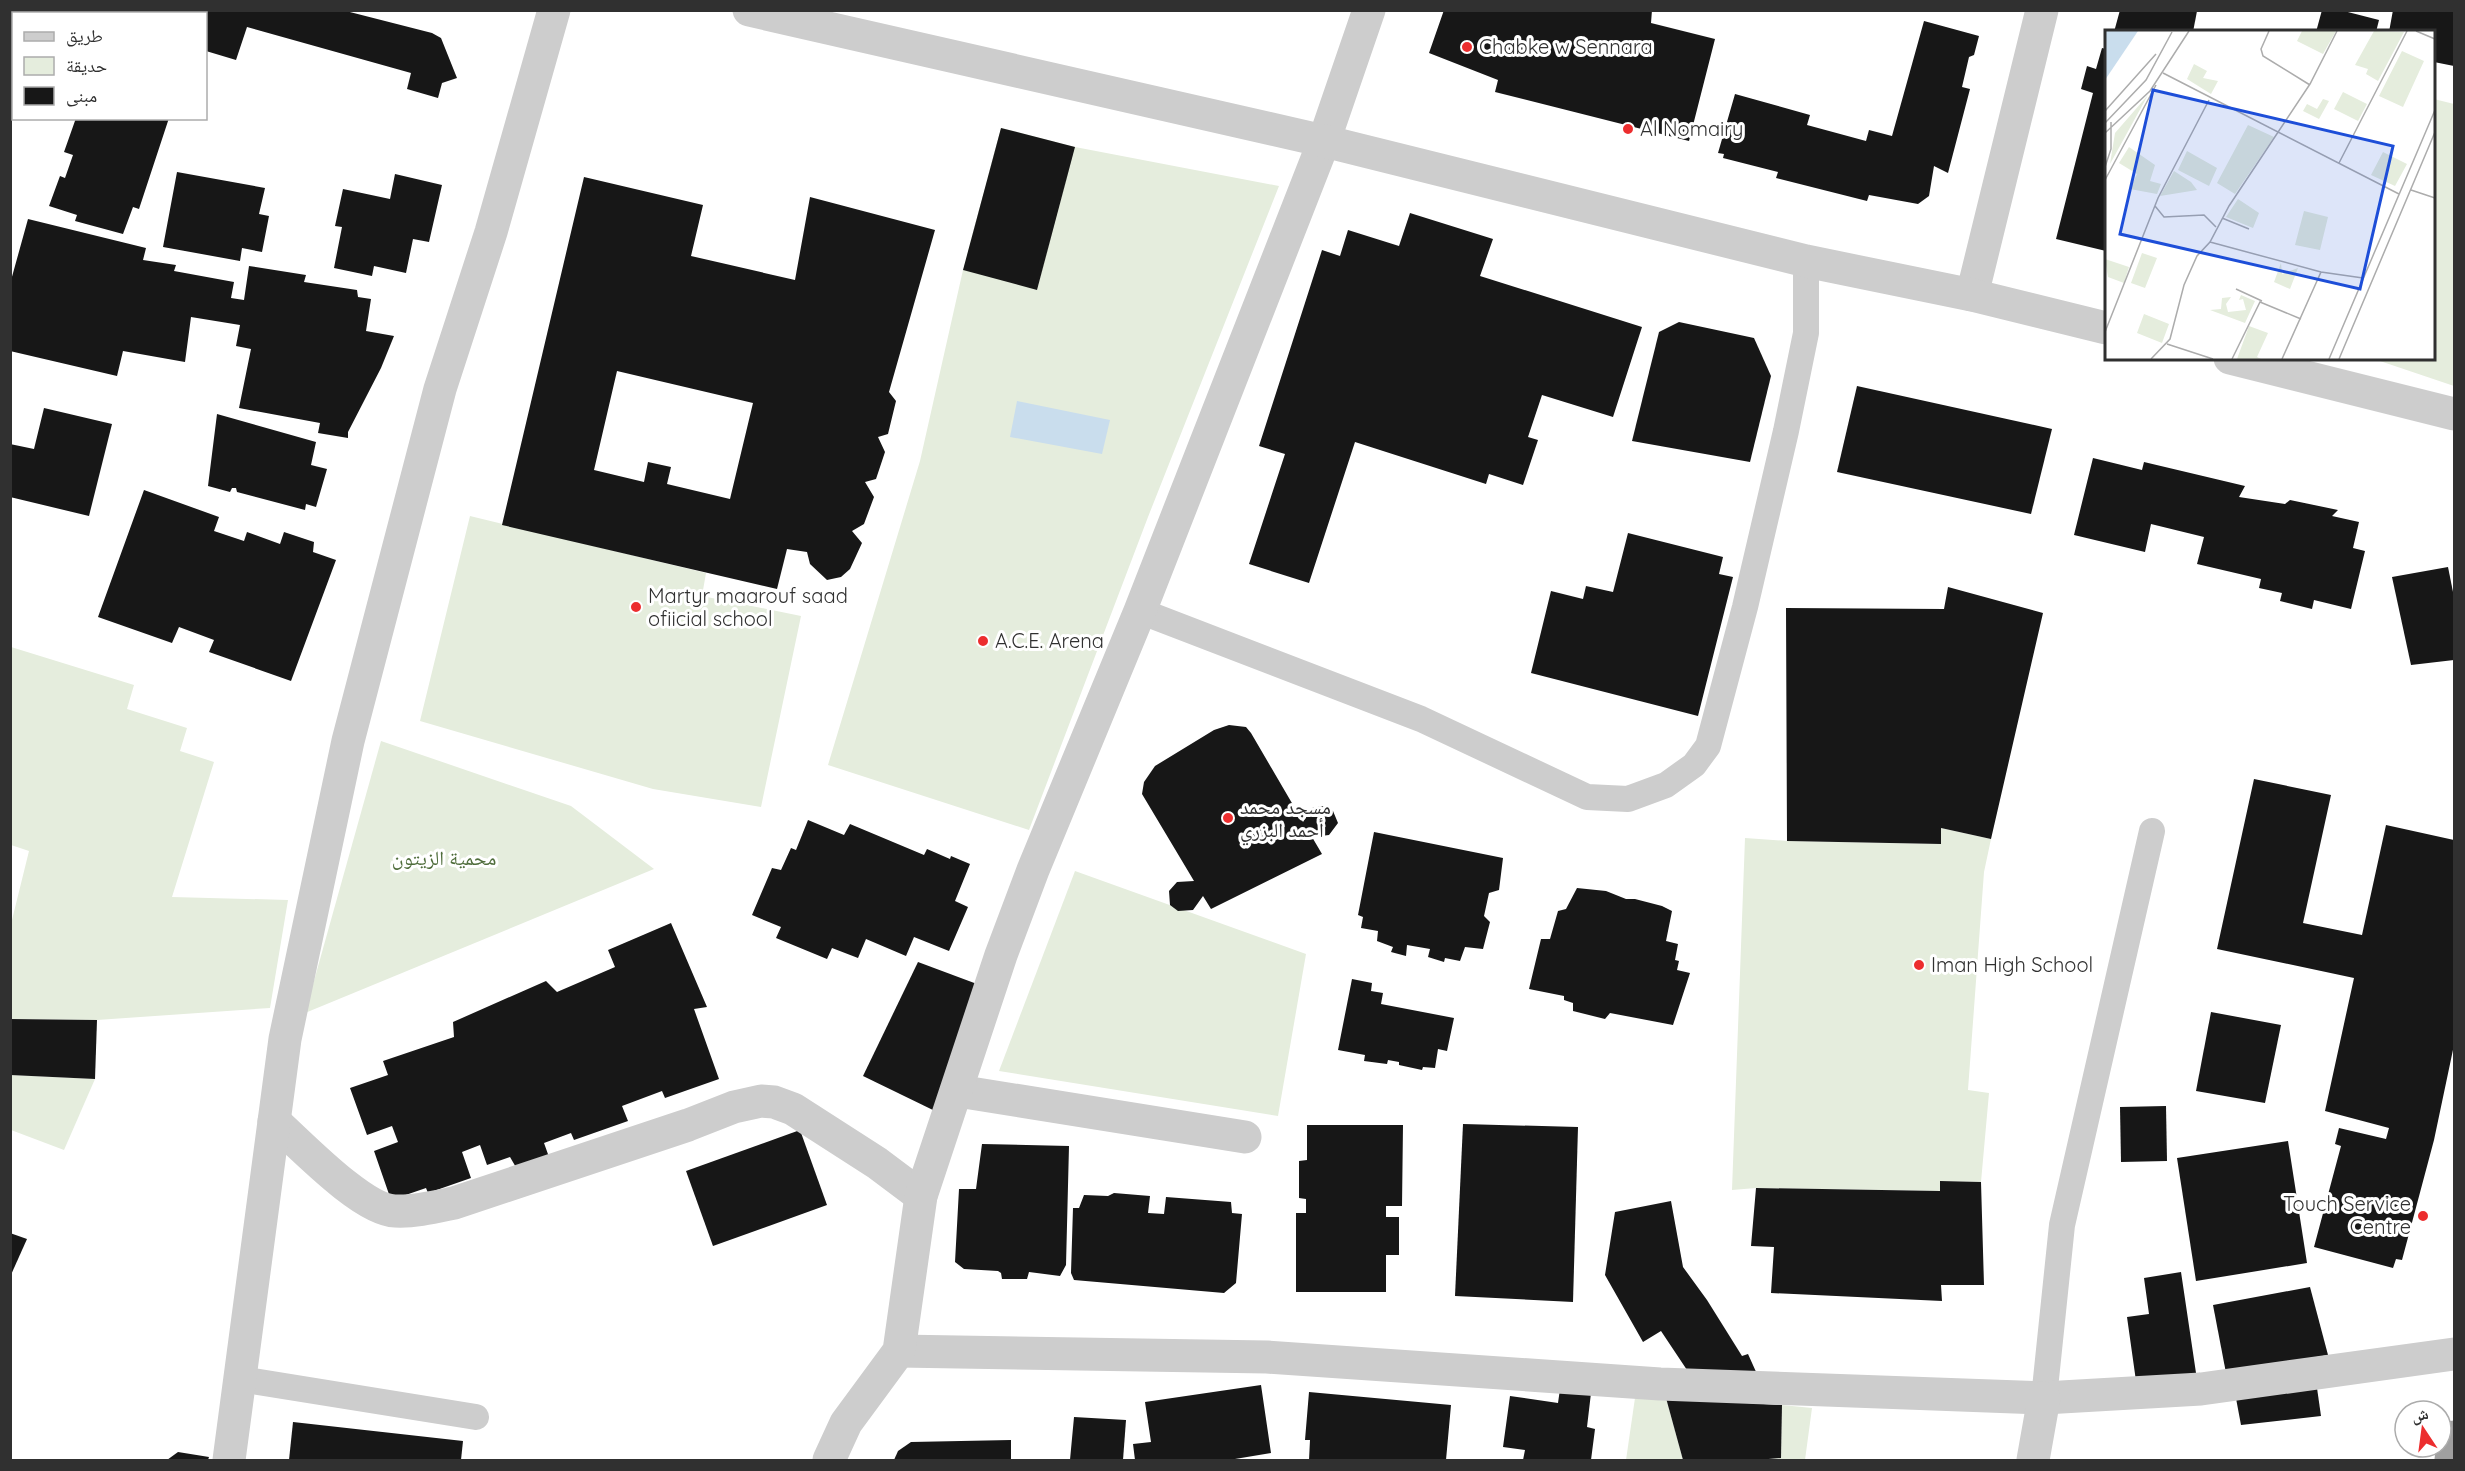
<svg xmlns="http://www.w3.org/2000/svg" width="2465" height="1471" font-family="Quicksand,'Noto Naskh Arabic',sans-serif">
<rect width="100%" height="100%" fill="#fff"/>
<!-- green -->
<g fill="#e5eddd">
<path d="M2434 99 2454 104V386L2374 359 2434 358Z"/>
<path d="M1001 128 1075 147 1279 186 1148 517 1029 830 828 765 920 461 963 270Z"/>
<path d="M470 516 706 573 702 596 801 616 761 807 653 789 420 721Z"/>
<path d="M11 647 134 685 127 709 187 728 180 751 214 762 172 897 288 900 270 1008 97 1020 11 1019V924L29 851 11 845Z"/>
<path d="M381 741 571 806 654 869 305 1013Z"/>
<path d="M1941 828 1991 839 1984 872 1968 1090 1989 1093 1981 1182 1940 1181V1191L1756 1188 1732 1190 1745 838 1788 841 1940 844Z"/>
<path d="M1075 871 1306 954 1278 1116 999 1071Z"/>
<path d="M11 1075 95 1079 64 1150 11 1130Z"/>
<path d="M1635 1398H1666L1683 1460H1626Z"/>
<path d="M1782 1405 1812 1408 1805 1460H1757L1781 1458Z"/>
</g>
<!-- water -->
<path fill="#c9dded" d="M1017 401 1110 420 1102 454 1010 437Z"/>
<!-- building -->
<g fill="#171717" fill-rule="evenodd">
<path d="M116 10H342L432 33 441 38 457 78 442 83 438 98 407 89 411 73 247 27 236 60 206 51V14H114Z"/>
<path d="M1444 10H1652L1651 23 1715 39 1689 141 1495 92 1498 80 1429 53Z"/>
<path d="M2120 10H2194L2197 11 2193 32H2114Z"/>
<path d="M2322 10H2340L2379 20 2376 32H2316Z"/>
<path d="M2393 10H2454V66L2434 62V32H2389Z"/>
<path d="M1924 21 1979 36 1974 55 1969 57 1962 87 1970 89 1948 173 1934 166 1929 196 1918 204 1869 195 1867 201 1776 178 1778 172 1723 158 1724 154 1718 153 1735 94 1810 115 1807 125 1866 141 1869 130 1892 136Z"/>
<path d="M2102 48 2106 49V251L2056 239 2093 93 2081 89 2087 66 2096 69Z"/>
<path d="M76 118H169L139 209 133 207 123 234 75 221 77 215 49 206 60 176 65 178 73 155 64 152Z"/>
<path d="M1001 128 1075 147 1037 290 963 270Z"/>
<path d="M177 172 265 188 259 214 269 216 262 252 242 248 240 261 163 247Z"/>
<path d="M395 174 442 185 429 242 413 239 406 273 374 266 372 276 334 268 342 227 335 226 343 189 390 199Z"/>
<path d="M584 177 703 205 691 256 795 280 810 197 935 230 889 392 896 401 888 434 878 437 885 452 876 479 865 482 874 497 864 524 852 531 862 543 850 569 841 577 827 580 810 564 807 552 787 549 777 589 502 525ZM617 371 753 403 730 499 667 484 671 467 648 462 644 482 594 470Z"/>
<path d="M1410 213 1493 239 1480 276 1642 327 1613 417 1542 395 1528 437 1538 440 1523 485 1489 474 1486 484 1355 442 1309 583 1249 564 1285 454 1259 446 1322 250 1340 256 1348 230 1399 246Z"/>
<path d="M28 219 146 248 143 260 176 265 174 271 234 282 231 298 244 300 249 266 306 275 304 282 357 290 358 297 371 299 366 331 394 336 381 368 348 432V438L318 433 320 423 239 408 251 349 236 346 240 325 191 317 185 362 123 351 117 376 10 351V284Z"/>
<path d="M1679 322 1754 338 1771 376 1750 462 1632 441 1659 332Z"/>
<path d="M1857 386 2052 429 2031 514 1837 472Z"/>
<path d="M44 408 112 424 89 516 10 497V444L34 449Z"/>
<path d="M217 414 316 442 311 465 327 469 316 507 306 504 305 510 237 492 236 488H232L230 492 208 486Z"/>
<path d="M2093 458 2142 470 2144 462 2245 486 2239 497 2285 504 2290 500 2338 510 2332 516 2359 522 2353 548 2365 551 2351 609 2314 600 2312 609 2280 601 2282 593 2259 588 2261 579 2197 564 2204 537 2151 524 2145 552 2074 535Z"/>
<path d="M144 490 219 517 214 531 244 541 247 532 280 544 284 532 314 542 313 552 336 560 291 681 209 652 214 640 179 627 172 643 98 617Z"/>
<path d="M1628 533 1723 557 1719 574 1733 577 1698 716 1531 673 1551 591 1583 599 1586 586 1613 592Z"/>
<path d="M2448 567 2454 597V660L2411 665 2392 577Z"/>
<path d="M1948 587 2043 613 1991 839 1941 828V844L1787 841 1786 608 1944 609Z"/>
<path d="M1229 725 1246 727 1251 733 1303 822 1312 808 1323 806 1333 811 1338 823 1329 835 1312 837 1322 854 1211 909 1203 896 1193 910 1178 911 1170 905 1169 891 1177 882 1194 881 1142 794 1144 782 1155 766 1214 730Z"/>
<path d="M2254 779 2331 795 2303 923 2362 935 2386 825 2454 840V1045L2434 1140 2402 1260 2396 1259 2393 1268 2314 1247 2341 1146 2335 1144 2339 1128 2386 1139 2389 1128 2325 1111 2354 978 2217 949Z"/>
<path d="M808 820 844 835 850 824 924 855 927 849 950 859 951 856 970 864 955 901 968 907 949 951 914 937 906 956 866 939 858 958 832 948 827 959 776 938 781 927 752 915 772 868 781 870 791 848 796 850Z"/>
<path d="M1374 832 1503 858 1499 890 1489 893 1484 916 1490 922 1483 949 1465 947 1460 961 1445 958 1444 962 1428 957 1430 949 1407 945 1406 956 1391 952 1393 947 1377 941 1378 931 1361 928 1363 917 1358 915Z"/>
<path d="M1577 888 1606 891 1626 899H1635L1662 906 1672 911 1666 941 1678 944 1675 960 1679 961 1677 970 1690 973 1673 1025 1610 1013 1605 1019 1573 1011V1003L1564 1000V996L1529 989 1541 939H1550L1558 911 1566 909Z"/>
<path d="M671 923 707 1007 694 1009 719 1079 665 1098 662 1091 622 1106 628 1121 574 1140 571 1133 544 1143 549 1157 521 1176 510 1157 487 1165 480 1145 462 1152 471 1178 428 1193 426 1188 391 1200 374 1151 398 1142 392 1126 367 1135 350 1088 388 1075 383 1061 454 1037 453 1022 546 981 557 992 615 967 608 950Z"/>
<path d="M918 962 985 987 935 1111 863 1076Z"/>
<path d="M1352 979 1372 983 1371 991 1383 993 1381 1004 1454 1018 1447 1051 1438 1049 1435 1068 1423 1067 1422 1070 1399 1065V1062L1388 1060 1387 1064 1364 1061 1365 1055 1338 1050Z"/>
<path d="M2211 1012 2281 1025 2265 1103 2196 1091Z"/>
<path d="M10 1019 97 1020 95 1079 10 1075Z"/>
<path d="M2166 1106 2167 1161 2121 1162 2120 1107Z"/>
<path d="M1463 1124 1578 1127 1573 1302 1455 1296Z"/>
<path d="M1307 1125H1403L1402 1206H1386V1217H1399V1255H1386V1292H1296V1213H1306V1199L1299 1198V1161L1307 1160Z"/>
<path d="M800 1130 827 1205 713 1246 686 1171Z"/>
<path d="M2288 1141 2307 1263 2196 1281 2177 1158Z"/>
<path d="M982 1144 1069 1146 1066 1265 1060 1276 1029 1272 1027 1279H1002L1001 1273 998 1271 964 1269 955 1262 959 1189H976Z"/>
<path d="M1940 1181 1981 1182 1984 1285H1941L1942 1301 1771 1293 1774 1247 1751 1246 1756 1188 1940 1191Z"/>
<path d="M1114 1193 1150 1196 1148 1213 1164 1214 1166 1197 1231 1202 1232 1213 1242 1214 1236 1283 1224 1293 1074 1280 1071 1273 1073 1208H1079L1084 1195 1108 1196Z"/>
<path d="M1671 1201 1683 1267 1707 1300 1742 1356 1748 1354 1757 1374 1693 1379 1661 1331 1643 1342 1605 1275 1615 1212Z"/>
<path d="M10 1233 27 1239 10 1277Z"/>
<path d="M2181 1272 2196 1373 2136 1381 2127 1317 2149 1314 2144 1278Z"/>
<path d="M2310 1287 2328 1355 2226 1373 2213 1305Z"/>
<path d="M2316 1381 2321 1416 2241 1425 2235 1393Z"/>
<path d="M1261 1385 1271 1453 1229 1460H1135L1133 1444 1151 1442 1145 1402Z"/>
<path d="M1560 1389 1591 1393 1587 1427 1595 1429 1591 1460H1523L1525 1450 1503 1447 1510 1396 1558 1403Z"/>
<path d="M1309 1392 1451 1405 1446 1460H1309L1310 1440H1305Z"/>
<path d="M1666 1398 1782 1405 1781 1458 1757 1460H1683Z"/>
<path d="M1074 1417 1126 1420 1123 1460H1070Z"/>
<path d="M293 1422 463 1441 461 1460H289Z"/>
<path d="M1011 1440V1460H894L898 1451 911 1442Z"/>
<path d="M178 1452 209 1457 208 1460H167Z"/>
</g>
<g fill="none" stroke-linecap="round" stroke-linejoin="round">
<!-- service -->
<g stroke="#cdcdcd" stroke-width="26">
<path d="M1140 611 1421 719 1587 797 1628 799 1666 785 1694 765 1708 746 1745 607 1786 431 1806 333V261"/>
<path d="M240 1379 476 1417"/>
<path d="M2044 1398 2062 1225 2152 831"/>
</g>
<!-- minor -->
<g stroke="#cdcdcd" stroke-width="33">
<path d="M1972 295 2042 10"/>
<path d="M958 1091 1245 1137"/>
<path d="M274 1121C300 1144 362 1210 395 1211 415 1212 435 1207 454 1203L688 1125 734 1107 761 1101 774 1102 793 1109 877 1163 921 1196"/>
<path d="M899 1351 1267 1357 1660 1384 2044 1398 2201 1389 2454 1354"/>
<path d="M229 1460 285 1039 348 741 440 389 491 232 554 10"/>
<path d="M829 1460 846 1423 899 1351 921 1196 1001 955 1033 870 1140 611 1324 141 1369 10"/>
<path d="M2033 1460 2044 1398"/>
</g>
<!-- tertiary -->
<g stroke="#cdcdcd" stroke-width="33">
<path d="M749 10 1324 141 1806 261 1972 295 2106 328"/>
<path d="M2230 358 2454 414"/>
</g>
<!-- trunk -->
<path stroke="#a0a0a0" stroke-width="33" d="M2451 1460 2454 1437"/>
</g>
<!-- markers -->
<g fill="#ec2d2e" stroke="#fff" stroke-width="2">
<circle cx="1467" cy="47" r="6"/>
<circle cx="1628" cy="129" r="6"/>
<circle cx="636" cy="607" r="6"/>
<circle cx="983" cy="641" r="6"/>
<circle cx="1228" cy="818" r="6"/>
<circle cx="1919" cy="965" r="6"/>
<circle cx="2423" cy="1216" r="6"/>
</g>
<g text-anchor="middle" stroke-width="6" stroke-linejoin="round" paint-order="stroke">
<!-- poi labels -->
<g font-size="20" fill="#303030" stroke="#fff" text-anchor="start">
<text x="1479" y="54">Chabke w Sennara</text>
<text x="1640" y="136">Al Nomairy</text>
<text x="648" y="603">Martyr maarouf saad<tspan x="648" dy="23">ofiicial school</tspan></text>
<text x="995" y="648">A.C.E. Arena</text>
<text x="1240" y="814">مسجد محمد<tspan x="1240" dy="23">أحمد البزري</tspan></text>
<text x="1931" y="972">Iman High School</text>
<text x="2411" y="1211" text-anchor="end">Touch Service<tspan x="2411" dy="23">Centre</tspan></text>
</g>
<!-- park labels -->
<g font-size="20" fill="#4f6d3b" stroke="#fff">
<text x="444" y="865">محمية الزيتون</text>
</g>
</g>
<!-- overview -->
<g transform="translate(2105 30)">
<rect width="330" height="330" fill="#fff"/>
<path d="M197 1H231L218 24 192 11ZM269 1 299 2 273 51 261 44 263 39 250 35ZM297 21 319 31 298 77 274 66ZM89 34 102 41 98 48 113 51 106 64 82 49ZM238 62 262 74 253 91 229 79ZM43 65 5 134 10 103ZM218 69 224 71 214 89 198 81 202 74 212 79ZM143 95 169 107 130 164 112 153ZM24 117 50 135 45 151 56 154 52 164 25 159 32 144 14 133ZM82 121 112 138 104 156 73 140ZM278 122 302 134 290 156 266 145ZM69 141 86 152 92 160 55 166ZM133 169 154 183 148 198 121 187ZM199 181 223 187 215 220 190 215ZM37 223 52 228 40 258 26 253ZM0 229 24 237 19 253 3 247ZM176 233 177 244 193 238 185 259 169 252ZM136 265 150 271 140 293 105 280 116 279 117 268 126 267 121 274 123 282 141 280 138 269 134 270ZM39 284 64 294 57 313 32 303ZM144 296 163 303 152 327 156 329H132Z" fill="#e5eddd"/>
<path d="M0 1H33L0 50Z" fill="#c9dded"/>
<path fill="none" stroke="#acacac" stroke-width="1.5" d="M164 1 156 19 158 26 205 55M311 1 330 9M58 43 294 164M0 81 51 24M0 93 41 50 67 2M0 103 45 61 84 1M234 133 302 1M0 137 6 119V92M0 150 51 55M306 160 330 168M50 176 59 187 99 185 111 197M117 188 144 199M105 212 216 242 258 248M131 259 157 271M0 302 53 168 104 70M62 314 108 329M46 329 65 309 79 255 92 226 105 212 124 176 205 54 232 1M127 329 155 272 196 289M177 329 216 242M224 329 330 80M234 329 330 102"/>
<path fill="#1d4ed8" fill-opacity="0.15" stroke="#1d4ed8" stroke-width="3" d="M48 60 288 116 255 259 15 204Z"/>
<rect width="330" height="330" fill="none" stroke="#303030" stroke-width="3"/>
</g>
<!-- border -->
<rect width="2465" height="1471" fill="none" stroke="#303030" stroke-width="24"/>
<!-- legend -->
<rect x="12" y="12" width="195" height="108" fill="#ffffff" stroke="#acacac" stroke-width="1.5"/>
<rect x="24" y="32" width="30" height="9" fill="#cdcdcd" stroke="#acacac" stroke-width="1.5"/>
<text x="66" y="42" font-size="18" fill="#303030">طريق</text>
<rect x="24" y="57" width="30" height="18" fill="#e5eddd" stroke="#acacac" stroke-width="1.5"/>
<text x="66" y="72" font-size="18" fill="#303030">حديقة</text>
<rect x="24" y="87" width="30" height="18" fill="#171717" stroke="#acacac" stroke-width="1.5"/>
<text x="66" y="102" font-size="18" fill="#303030">مبنى</text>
<!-- north arrow -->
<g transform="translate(2423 1429) rotate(347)"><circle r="28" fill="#ffffff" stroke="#acacac" stroke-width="1.5"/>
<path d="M0-4.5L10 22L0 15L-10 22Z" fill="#ec2d2e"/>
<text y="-9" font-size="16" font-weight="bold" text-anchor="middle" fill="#303030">ش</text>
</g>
</svg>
